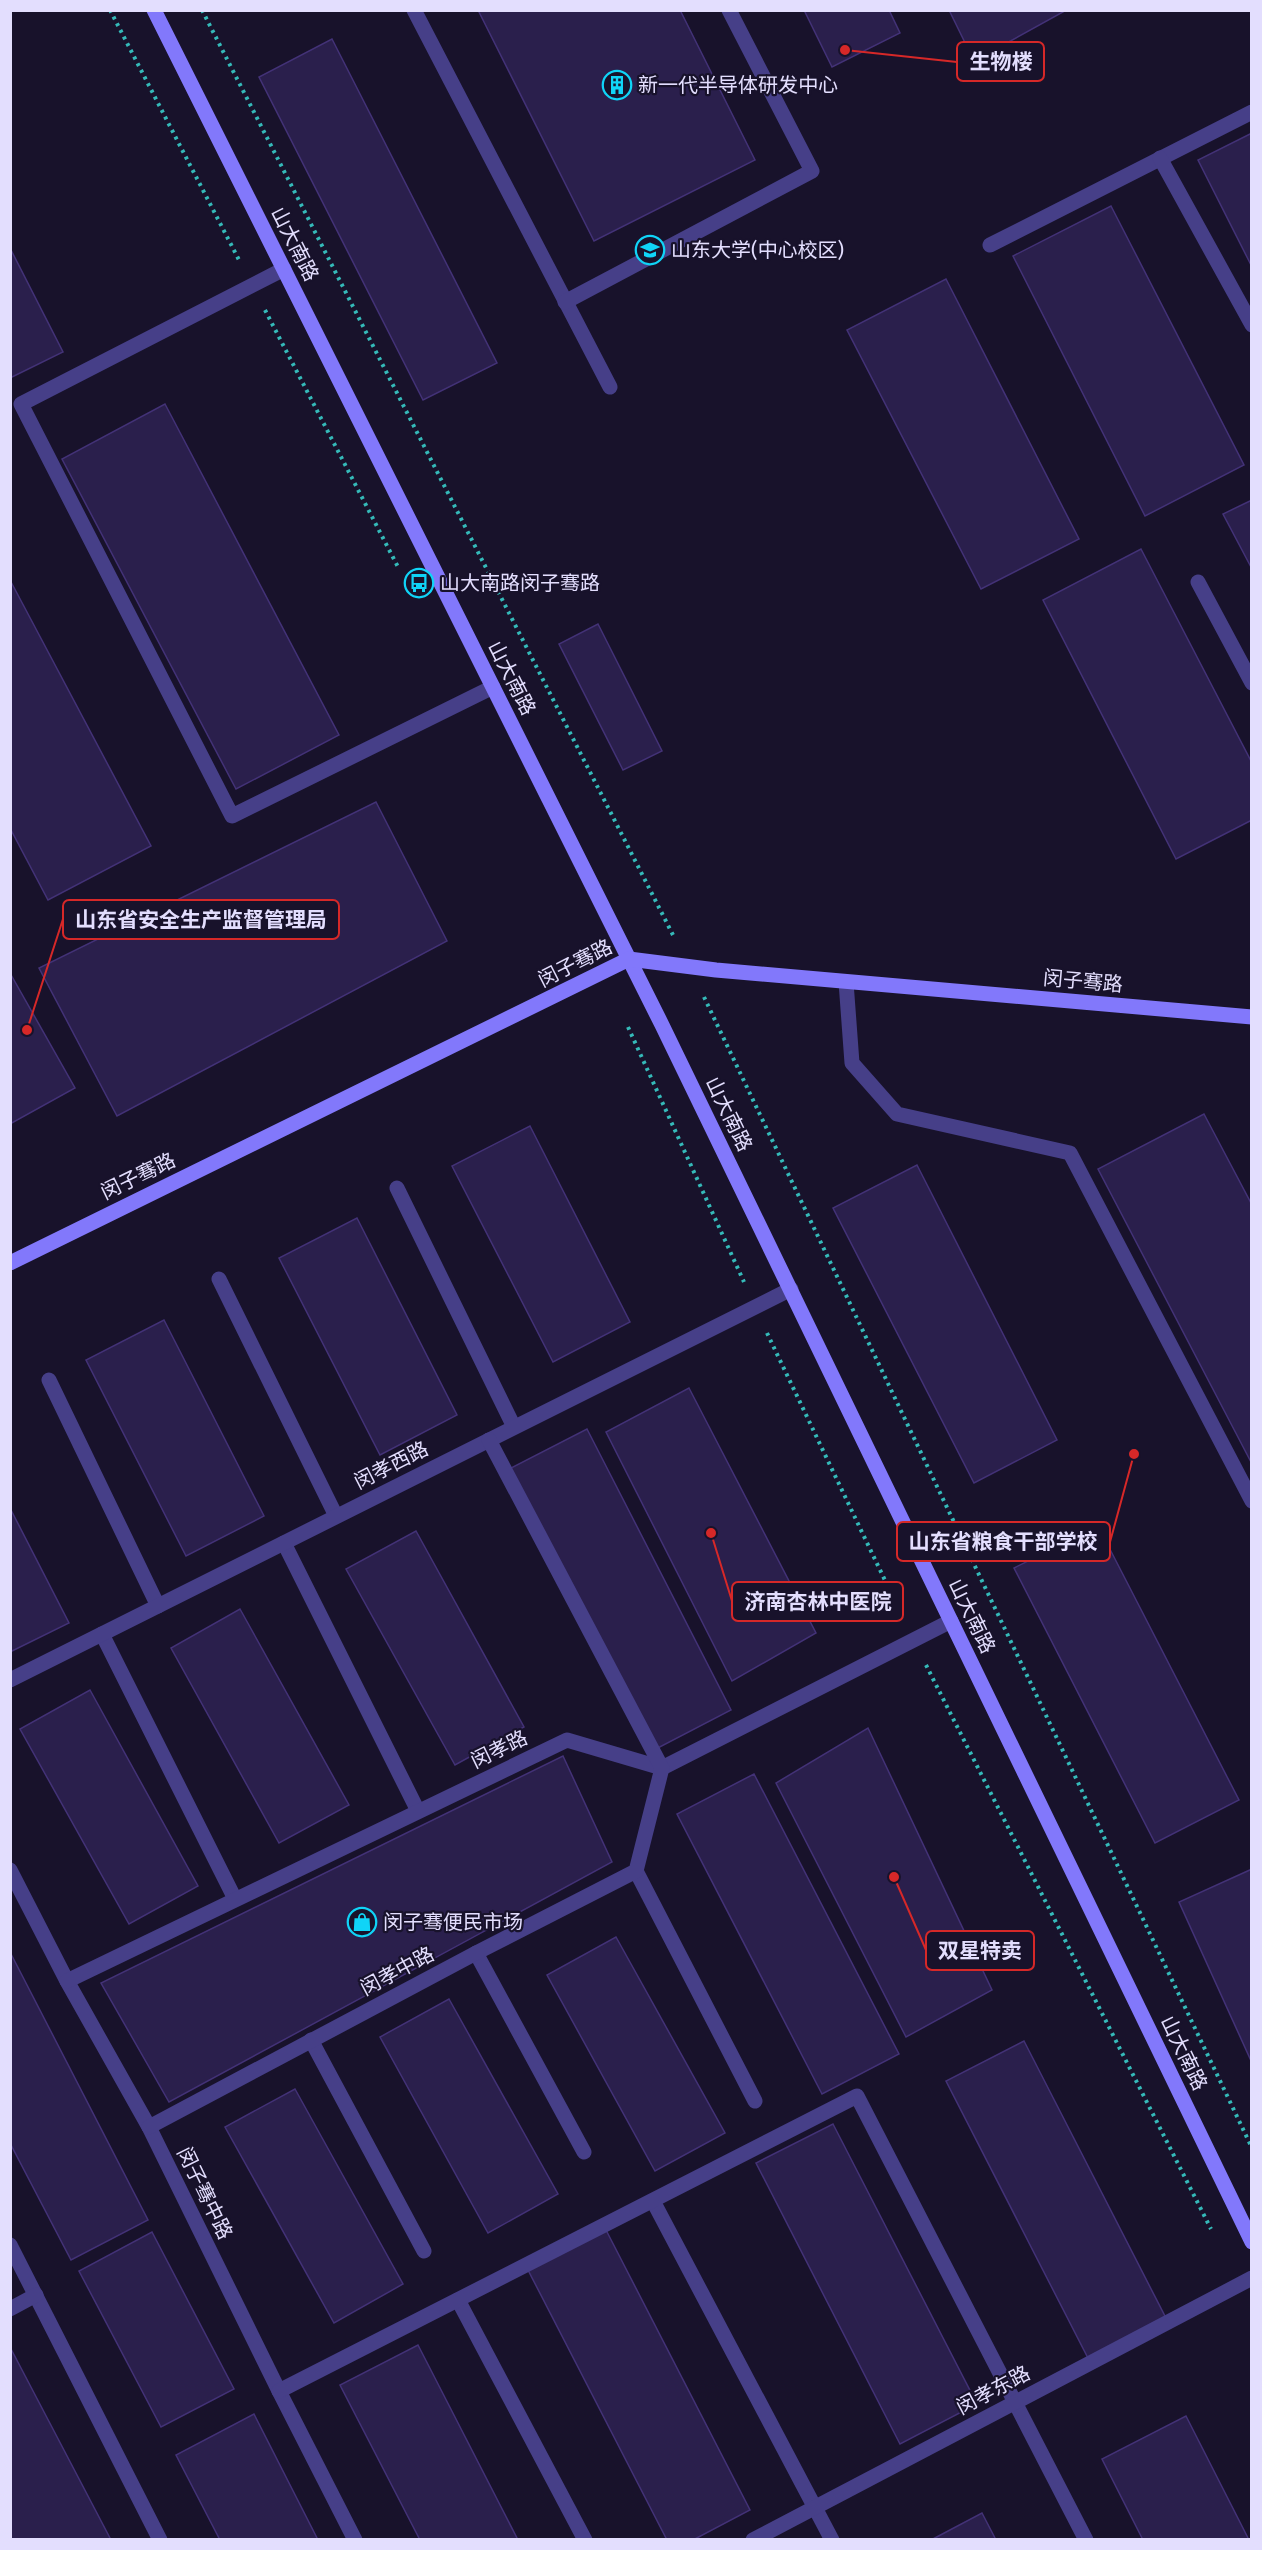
<svg xmlns="http://www.w3.org/2000/svg" width="1262" height="2550" font-family="'Fira Sans','Noto Sans SC',sans-serif">
<rect width="100%" height="100%" fill="#18122b"/>
<!-- building -->
<g fill="#2a1f4c" stroke="#433277" stroke-width="1.5">
<path d="M478 10H680L755 160 594 241Z"/>
<path d="M804 10H889L900 33 832 67Z"/>
<path d="M949 10H1062L1063 12 974 61Z"/>
<path d="M332 39 497 363 423 400 259 77Z"/>
<path d="M1252 133V267L1198 160Z"/>
<path d="M1111 206 1244 465 1145 516 1013 256Z"/>
<path d="M10 248 63 352 10 378Z"/>
<path d="M946 279 1079 539 981 589 847 330Z"/>
<path d="M165 404 339 735 236 789 62 459Z"/>
<path d="M1252 500V569L1223 514Z"/>
<path d="M1141 549 1252 763V820L1176 859 1043 600Z"/>
<path d="M10 580 151 846 48 900 10 828Z"/>
<path d="M598 624 662 751 623 770 559 644Z"/>
<path d="M376 802 447 941 117 1116 39 968Z"/>
<path d="M10 973 75 1088 10 1124Z"/>
<path d="M1204 1114 1252 1205V1464L1098 1169Z"/>
<path d="M530 1126 630 1322 553 1362 452 1166Z"/>
<path d="M917 1165 1057 1440 974 1483 833 1208Z"/>
<path d="M357 1218 457 1415 380 1455 279 1258Z"/>
<path d="M164 1320 264 1516 186 1556 86 1360Z"/>
<path d="M689 1388 816 1633 732 1681 606 1432Z"/>
<path d="M587 1429 731 1710 654 1750 509 1469Z"/>
<path d="M10 1508 69 1623 10 1652Z"/>
<path d="M1098 1526 1239 1800 1155 1843 1014 1568Z"/>
<path d="M416 1531 524 1727 455 1765 346 1569Z"/>
<path d="M240 1609 349 1805 279 1843 171 1648Z"/>
<path d="M90 1690 198 1886 129 1924 20 1729Z"/>
<path d="M868 1728 992 1990 906 2037 776 1783Z"/>
<path d="M563 1756 612 1862 169 2102 101 1983Z"/>
<path d="M754 1774 899 2054 822 2094 677 1814Z"/>
<path d="M1252 1869V2063L1179 1902Z"/>
<path d="M616 1937 725 2133 655 2171 547 1975Z"/>
<path d="M10 1952 148 2220 71 2260 10 2143Z"/>
<path d="M449 1999 558 2194 488 2233 380 2037Z"/>
<path d="M1024 2041 1168 2322 1090 2362 946 2081Z"/>
<path d="M295 2089 403 2284 334 2323 225 2127Z"/>
<path d="M833 2124 977 2404 900 2444 756 2163Z"/>
<path d="M606 2230 750 2510 693 2540H667L528 2270Z"/>
<path d="M152 2232 234 2389 161 2427 79 2271Z"/>
<path d="M418 2345 518 2540H420L340 2385Z"/>
<path d="M10 2347 111 2540H10Z"/>
<path d="M254 2414 318 2540H220L176 2455Z"/>
<path d="M1186 2416 1249 2540H1143L1102 2459Z"/>
<path d="M982 2513 996 2540H931Z"/>
</g>
<g fill="none" stroke-linecap="round" stroke-linejoin="round">
<!-- path -->
<g stroke="#35bab9" stroke-width="4" stroke-dasharray="3 4.5" stroke-linecap="butt">
<path d="M110 10 239 260"/>
<path d="M202 10 674 937"/>
<path d="M265 310 398 567"/>
<path d="M704 997 1252 2148"/>
<path d="M628 1027 744 1282"/>
<path d="M767 1333 902 1616"/>
<path d="M926 1665 1211 2229"/>
</g>
<!-- lane -->
<g stroke="#463f88" stroke-width="15">
<path d="M414 10 610 387"/>
<path d="M990 245 1252 112"/>
<path d="M565 302 812 171 729 10"/>
</g>
<!-- street -->
<g stroke="#463f88" stroke-width="15">
<path d="M1160 158 1252 325"/>
<path d="M284 269 21 404 232 816 493 687"/>
<path d="M1198 582 1252 683"/>
<path d="M846 982 852 1063 897 1114 1070 1153 1252 1501"/>
<path d="M397 1188 514 1427"/>
<path d="M219 1279 336 1516"/>
<path d="M49 1380 158 1606"/>
<path d="M284 1543 418 1811"/>
<path d="M102 1634 235 1899"/>
<path d="M10 1680 791 1289"/>
<path d="M10 1870 67 1981 149 2127 279 2391 355 2540"/>
<path d="M636 1871 755 2101"/>
<path d="M476 1953 584 2152"/>
<path d="M67 1981 567 1740 662 1768 951 1621"/>
<path d="M311 2040 424 2251"/>
<path d="M149 2127 476 1953 636 1871 662 1768 489 1440"/>
<path d="M653 2201 832 2540"/>
<path d="M10 2245 160 2540"/>
<path d="M458 2300 585 2540"/>
<path d="M10 2309 36 2295"/>
<path d="M279 2391 857 2096 1086 2540"/>
<path d="M753 2540 1252 2278"/>
</g>
<!-- secondary -->
<g stroke="#8278fb" stroke-width="15">
<path d="M154 10 662 1025 1252 2242"/>
<path d="M10 1263 629 959 716 970 1252 1017"/>
</g>
</g>
<!-- icons -->
<defs>
<g id="building-ring" transform="scale(1.5)"><circle r="9.5" fill="#18122b" stroke="#10d4f7" stroke-width="1.5"/><path d="M-4-6H4V6H1V3H-1V6H-4ZM-2.5-4.3h1.7v1.8h-1.7ZM.8-4.3h1.7v1.8H.8ZM-2.5-1h1.7V.8h-1.7ZM.8-1h1.7V.8H.8Z" fill="#10d4f7"/></g>
<g id="university-ring" transform="scale(1.5)"><circle r="9.5" fill="#18122b" stroke="#10d4f7" stroke-width="1.5"/><path d="M0-5L7-2L0 1L-7-2ZM-4 1L0 2.5L4 1V4Q0 6-4 4Z" fill="#10d4f7"/></g>
<g id="bus-ring" transform="scale(1.5)"><circle r="9.5" fill="#18122b" stroke="#10d4f7" stroke-width="1.5"/><path d="M-5-6H5V4H4V6H2V4H-2V6H-4V4H-5ZM-3.5-4V0h7V-4ZM-3.5 1.2v1.5H-2V1.2ZM2 1.2v1.5H3.5V1.2Z" fill="#10d4f7"/></g>
<g id="shop-ring" transform="scale(1.5)"><circle r="9.5" fill="#18122b" stroke="#10d4f7" stroke-width="1.5"/><path d="M-5-2.5h2.3a2.7 3.5 0 0 1 5.4 0H5L5.5 6h-11ZM-1.5-2.5h3a1.5 2.3 0 0 0-3 0Z" fill="#10d4f7"/></g>
</defs>
<g fill-rule="evenodd">
<use href="#building-ring" x="617" y="85"/>
<use href="#university-ring" x="650" y="250"/>
<use href="#bus-ring" x="419" y="583"/>
<use href="#shop-ring" x="362" y="1922"/>
</g>
<g text-anchor="middle" stroke-width="4.5" stroke-linejoin="round" paint-order="stroke">
<!-- poi labels -->
<g font-size="20" fill="#e3defe" stroke="#18122b" text-anchor="start">
<text x="638" y="92">新一代半导体研发中心</text>
<text x="671" y="257">山东大学(中心校区)</text>
<text x="440" y="590">山大南路闵子骞路</text>
<text x="383" y="1929">闵子骞便民市场</text>
</g>
<!-- street labels -->
<g font-size="20" fill="#e3defe" stroke="#18122b">
<text transform="translate(295 244) rotate(63)" y="7">山大南路</text>
<text transform="translate(512 678) rotate(63)" y="7">山大南路</text>
<text transform="translate(575 963) rotate(-27)" y="7">闵子骞路</text>
<text transform="translate(1083 981) rotate(5)" y="7">闵子骞路</text>
<text transform="translate(729 1114) rotate(64)" y="7">山大南路</text>
<text transform="translate(138 1176) rotate(-26)" y="7">闵子骞路</text>
<text transform="translate(391 1465) rotate(-27)" y="7">闵孝西路</text>
<text transform="translate(972 1616) rotate(64)" y="7">山大南路</text>
<text transform="translate(499 1749) rotate(-26)" y="7">闵孝路</text>
<text transform="translate(397 1971) rotate(-28)" y="7">闵孝中路</text>
<text transform="translate(1184 2053) rotate(64)" y="7">山大南路</text>
<text transform="translate(205 2193) rotate(64)" y="7">闵子骞中路</text>
<text transform="translate(993 2390) rotate(-28)" y="7">闵孝东路</text>
</g>
</g>
<!-- callouts -->
<path fill="none" stroke="#d62828" stroke-width="2" d="M845 50L957 62M27 1030L63 919M1134 1454L1110 1542M711 1533L732 1601M894 1877L926 1950"/>
<g fill="#d62828" stroke="#18122b" stroke-width="2">
<circle cx="845" cy="50" r="6"/>
<circle cx="27" cy="1030" r="6"/>
<circle cx="1134" cy="1454" r="6"/>
<circle cx="711" cy="1533" r="6"/>
<circle cx="894" cy="1877" r="6"/>
</g>
<g fill="#18122b" stroke="#d62828" stroke-width="2">
<rect x="957" y="42" width="87" height="39" rx="6"/>
<rect x="63" y="900" width="276" height="39" rx="6"/>
<rect x="897" y="1522" width="213" height="39" rx="6"/>
<rect x="732" y="1582" width="171" height="39" rx="6"/>
<rect x="926" y="1931" width="108" height="39" rx="6"/>
</g>
<g font-size="21" text-anchor="middle" font-weight="bold" fill="#e3defe">
<text x="1001" y="69">生物楼</text>
<text x="201" y="927">山东省安全生产监督管理局</text>
<text x="1003" y="1549">山东省粮食干部学校</text>
<text x="818" y="1609">济南杏林中医院</text>
<text x="980" y="1958">双星特卖</text>
</g>
<!-- border -->
<rect width="1262" height="2550" fill="none" stroke="#e3defe" stroke-width="24"/>
</svg>
